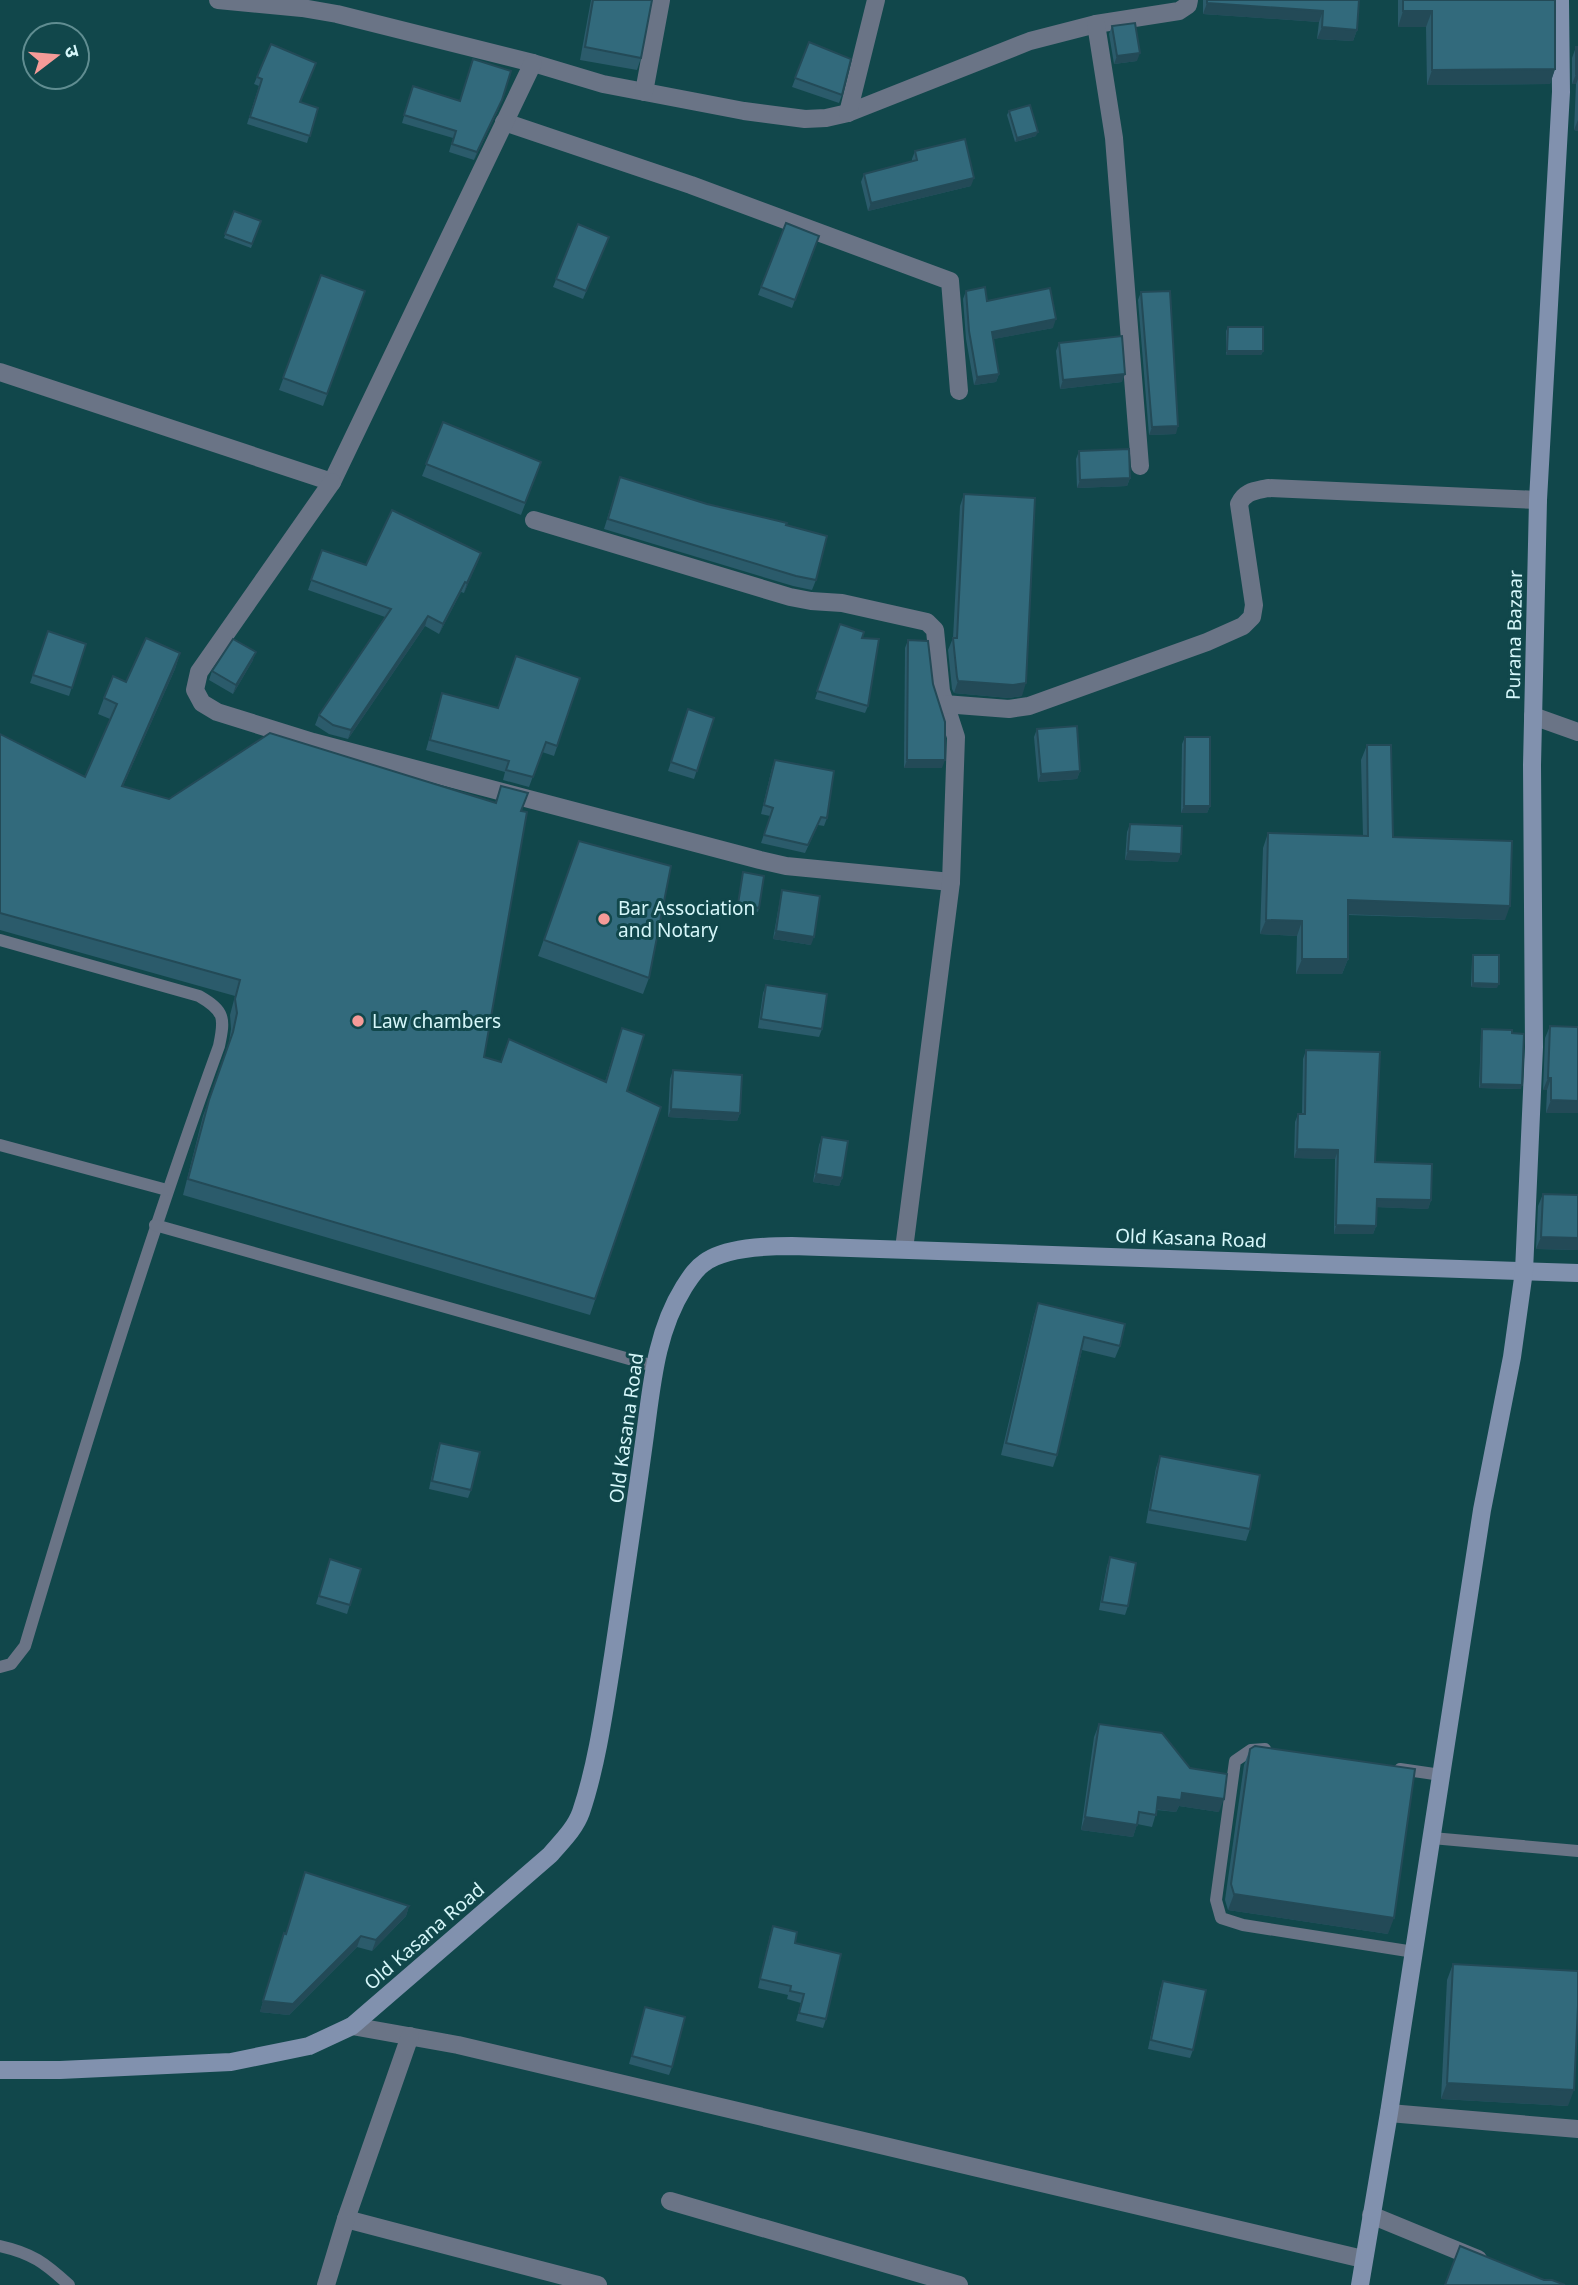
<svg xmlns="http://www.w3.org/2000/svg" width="1578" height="2285" font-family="Georgia,'Noto Sans Devanagari',serif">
<rect width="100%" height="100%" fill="#11474b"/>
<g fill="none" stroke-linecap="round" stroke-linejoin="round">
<!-- lane -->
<g stroke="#6a7486" stroke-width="12">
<path d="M0 940 199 996C225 1011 225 1018 219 1046 147 1244 85 1445 25 1646L11 1664 0 1667"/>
<path d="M0 1145 167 1190"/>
<path d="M155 1225 654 1366"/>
<path d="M1265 1749 1251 1750 1235 1761 1216 1900 1221 1918 1243 1925 1414 1952"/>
<path d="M1400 1769 1441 1775"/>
<path d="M1432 1838 1578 1851"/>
<path d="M0 2246C32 2253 45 2263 69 2285"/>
</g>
<!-- street -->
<g stroke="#6a7486" stroke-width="18">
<path d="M218 0 302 8 337 14 533 63 603 84 744 111 805 119 826 118 848 113 1030 41 1096 24 1179 11 1188 5 1189 0"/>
<path d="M1096 24 1114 138 1140 466"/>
<path d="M644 92 661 0"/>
<path d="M848 113 876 0"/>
<path d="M504 122 691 185 950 281 959 391"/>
<path d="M0 372 332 482 533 63"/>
<path d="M332 482 199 672 195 690 202 703 217 712 313 742 760 860 786 866 951 882"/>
<path d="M534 520 790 597 811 601 842 603 927 622 935 630 941 691 956 737 951 882 904 1249"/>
<path d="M944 704 1009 709 1029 706 1207 642 1243 626 1252 617 1254 605 1239 504C1245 491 1255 491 1268 488L1538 500"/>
<path d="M1533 716 1578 732"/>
<path d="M352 2026 458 2045 1363 2259"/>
<path d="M1389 2113 1578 2129"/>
<path d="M670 2201 959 2285"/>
<path d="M1371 2215 1478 2259"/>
<path d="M346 2219 598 2285"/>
<path d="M326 2285 346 2219 410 2036"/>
</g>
<!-- secondary -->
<g stroke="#8191ae" stroke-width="18">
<path d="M0 2070H60L231 2062 309 2046 352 2026 550 1855C561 1842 575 1829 581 1812 597 1765 605 1706 613 1656 624 1582 635 1509 645 1435 652 1383 656 1332 684 1287 690 1278 695 1269 704 1263 725 1247 767 1246 792 1246L1578 1273"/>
<path d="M1360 2285 1389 2113 1482 1510 1512 1357 1524 1271 1534 1047 1532 765 1538 500 1561 92 1560 0"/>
</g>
</g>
<!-- wall -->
<g fill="#2b5b6b">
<path d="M591 0H652L641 58 637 70 580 60Z"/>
<path d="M1203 0H1359L1357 30 1353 41 1317 39 1319 22 1203 14Z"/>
<path d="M1398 0H1555V69L1550 84 1427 85 1426 27H1398Z"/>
<path d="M1112 26 1137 61 1114 64 1109 34Z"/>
<path d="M809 42 842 95 839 103 792 87Z"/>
<path d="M271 44 300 102 318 108 307 143 247 124 259 86 254 84Z"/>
<path d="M1576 47H1578V131L1574 130 1576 84H1572V58Z"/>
<path d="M413 86 460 101 499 108 474 160 449 152 453 138 402 123Z"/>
<path d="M1009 111 1036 136 1015 142 1007 115Z"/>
<path d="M915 151 971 186 868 211 861 182 864 174 912 161V159Z"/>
<path d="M234 211 261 221 251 248 224 238Z"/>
<path d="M786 223 819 236 792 308 758 295Z"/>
<path d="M578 224 609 237 583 299 553 287Z"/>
<path d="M321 275 365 291 323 406 279 390Z"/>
<path d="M966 291 987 301 1053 328 993 339 999 374 996 382 974 385 966 339 963 299Z"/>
<path d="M1141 292 1176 434 1149 435 1138 300Z"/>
<path d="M1228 327 1263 351 1261 355H1226V331Z"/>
<path d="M1059 343 1122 382 1060 389 1056 351Z"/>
<path d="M443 422 541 462 521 515 422 476Z"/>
<path d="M1079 451 1130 478 1127 486 1077 488 1076 459Z"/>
<path d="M620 477 707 504 786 525 816 580 812 590 793 586 604 529Z"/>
<path d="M964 494 1022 696 1009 698 954 693 952 689 948 650 953 638 960 506Z"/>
<path d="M322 550 366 565 481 553 464 593 461 592 439 634 425 626 348 739 329 734 315 725 319 715 385 617 308 590Z"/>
<path d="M840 624 862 638 868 706 865 713 815 699Z"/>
<path d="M48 631 86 644 69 696 30 683Z"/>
<path d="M908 640 942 768H904L905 648Z"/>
<path d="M180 653 175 669 123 786 169 799 495 803 501 786 521 811 484 1057 501 1062 605 1082 622 1028 627 1091 661 1107 590 1315 183 1195 203 1116 228 1048 231 1029 230 1015 235 996 0 930V734L85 777 110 719 98 714 104 698 126 682Z"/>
<path d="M253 660 233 694 209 680 212 671Z"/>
<path d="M580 678 554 756 542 752 529 787 503 780 505 772 426 750 442 693 498 708Z"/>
<path d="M688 709 714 718 694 779 668 771Z"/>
<path d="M1037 729 1080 771 1077 779 1038 782 1034 737Z"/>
<path d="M1185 737 1210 806 1207 813H1181L1182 744Z"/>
<path d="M1367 745 1393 837 1505 920 1348 915V959L1342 974H1296L1297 936 1260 934 1263 848 1268 833 1363 836 1361 760Z"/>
<path d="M775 760 827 818 824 826 818 825 805 853 761 843 770 816 761 814 772 768Z"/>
<path d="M1130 824 1178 862 1125 860 1127 832Z"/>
<path d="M579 841 649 978 643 994 538 956Z"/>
<path d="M743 872 759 908 758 912 737 908Z"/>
<path d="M782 890 811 945 773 939 780 899Z"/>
<path d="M1473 955 1497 988 1471 987 1472 959Z"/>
<path d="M766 985 822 1029 819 1037 758 1028 763 993Z"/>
<path d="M1550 1026 1578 1027V1113H1546L1547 1090H1543L1545 1038Z"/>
<path d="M1482 1029 1521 1089 1479 1088 1481 1033Z"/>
<path d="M1306 1050 1375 1162 1431 1200 1428 1209 1376 1207V1226L1373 1234H1334L1335 1159 1294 1158 1295 1122 1298 1114H1302L1303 1059Z"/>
<path d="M673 1070 740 1113 737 1121 668 1117 670 1079Z"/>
<path d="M822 1137 842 1178 839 1186 813 1182 819 1145Z"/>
<path d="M1543 1194 1578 1195V1250L1536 1249 1538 1206Z"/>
<path d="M1038 1303 1120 1346 1115 1358 1082 1350 1057 1455 1053 1467 1001 1455 1034 1315Z"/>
<path d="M440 1443 471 1490 468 1498 429 1489 437 1451Z"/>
<path d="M1160 1456 1250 1529 1246 1541 1146 1523 1156 1468Z"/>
<path d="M1110 1557 1128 1606 1125 1615 1099 1610 1107 1566Z"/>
<path d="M330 1559 361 1569 347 1614 316 1604Z"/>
<path d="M1099 1724 1219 1812 1179 1806 1176 1812 1157 1810 1152 1827 1137 1824 1133 1837 1081 1830 1094 1737Z"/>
<path d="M1250 1749 1388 1934 1228 1910 1225 1900 1244 1765Z"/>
<path d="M305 1872 409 1906 406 1916 372 1951 357 1947 289 2015 260 2012 280 1944 284 1933 286 1934Z"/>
<path d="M773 1926 795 1943 826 2019 823 2028 796 2021 801 2003 787 1999 788 1995 758 1988 770 1935Z"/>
<path d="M1453 1964 1568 2106 1441 2099 1447 1980Z"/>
<path d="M1163 1981 1193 2050 1190 2058 1148 2049 1160 1989Z"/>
<path d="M645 2007 672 2067 669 2075 629 2064Z"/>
</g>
<!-- shaded-wall -->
<g fill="#234a57">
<path d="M1207 3 1323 11 1319 22 1203 14Z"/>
<path d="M1403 11H1432L1426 27H1398Z"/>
<path d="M1322 27 1357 30 1353 41 1317 39Z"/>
<path d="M1140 53 1137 61 1114 64 1117 56Z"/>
<path d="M1555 69 1550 84 1427 85 1432 70Z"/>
<path d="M1576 74H1578V79L1576 84H1572Z"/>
<path d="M502 100 499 108 474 160 477 152Z"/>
<path d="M1578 120V131L1574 130Z"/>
<path d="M1038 132 1036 136 1015 142 1017 138Z"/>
<path d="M974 178 971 186 868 211 871 203Z"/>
<path d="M1056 319 1053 328 989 340 992 332Z"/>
<path d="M1227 351H1263L1261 355H1226Z"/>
<path d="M999 374 996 382 974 385 977 377Z"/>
<path d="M1125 374 1122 382 1060 389 1063 380Z"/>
<path d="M1178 426 1176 434 1149 435 1152 427Z"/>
<path d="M1130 478 1127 486 1077 488 1080 480Z"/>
<path d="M481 553 478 562 464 593 467 583Z"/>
<path d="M465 582 461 592 439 634 443 624Z"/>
<path d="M428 616 425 626 348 739 351 730Z"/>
<path d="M256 652 253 660 233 694 236 685Z"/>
<path d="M180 653 175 669 116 802 122 786Z"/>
<path d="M958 681 1026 683 1022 696 1009 698 954 693Z"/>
<path d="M907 760H945L942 768H904Z"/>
<path d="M1080 771 1077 779 1038 782 1041 774Z"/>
<path d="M1184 806H1210L1207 813H1181Z"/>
<path d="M1128 851 1181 854 1178 862 1125 860Z"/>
<path d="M1348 900 1510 906 1505 920 1343 914Z"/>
<path d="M1266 920 1302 921 1297 936 1260 934Z"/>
<path d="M776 931 814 937 811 945 773 939Z"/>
<path d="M1302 959H1348L1342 974H1296Z"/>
<path d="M1473 983 1499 984 1497 988 1471 987Z"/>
<path d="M1548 1078H1551L1547 1090H1543Z"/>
<path d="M1481 1084 1522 1085 1521 1089 1479 1088Z"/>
<path d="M1551 1100 1578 1101V1113H1546Z"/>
<path d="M671 1109 740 1113 737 1121 668 1117Z"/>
<path d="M1297 1149 1338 1150 1335 1159 1294 1158Z"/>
<path d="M816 1174 842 1178 839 1186 813 1182Z"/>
<path d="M1377 1199 1431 1200 1428 1209 1374 1207Z"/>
<path d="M1336 1225 1376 1226 1373 1234H1334Z"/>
<path d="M1541 1237 1578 1238V1250L1536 1249Z"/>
<path d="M1182 1793 1224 1799 1219 1812 1179 1806 1176 1812 1154 1809 1158 1797Z"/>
<path d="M1085 1817 1137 1825 1133 1837 1081 1830Z"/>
<path d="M1234 1894 1394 1918 1388 1934 1228 1910Z"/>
<path d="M409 1906 406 1916 372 1951 376 1940Z"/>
<path d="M361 1936 357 1947 289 2015 260 2012 263 2001Z"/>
<path d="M1447 2083 1574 2090 1568 2106 1441 2099Z"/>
</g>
<!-- building -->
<g fill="#326a7c" stroke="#234a57" stroke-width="2">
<path d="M593 0H652L641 58 585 47Z"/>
<path d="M1207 0H1359L1357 30 1322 27 1323 11 1207 3Z"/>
<path d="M1403 0H1555V69L1432 70V11H1403Z"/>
<path d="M1135 23 1140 53 1117 56 1112 26Z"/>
<path d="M809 42 851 59 842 95 795 78Z"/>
<path d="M271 44 316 63 300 102 318 108 310 136 250 117 262 79 257 77Z"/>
<rect x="1576" y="47" width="2" height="27"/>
<path d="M473 59 511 71 502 100 477 152 452 144 456 131 404 115 413 86 460 101Z"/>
<path d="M1030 105 1038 132 1017 138 1009 111Z"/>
<path d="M965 139 974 178 871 203 864 174 917 160 915 151Z"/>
<path d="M234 211 261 221 252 244 225 234Z"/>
<path d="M786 223 819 236 795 300 761 287Z"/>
<path d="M578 224 609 237 586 291 556 279Z"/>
<path d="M321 275 365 291 327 394 283 378Z"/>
<path d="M985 287 987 301 1050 288 1056 319 992 332 999 374 977 377 969 331 966 291Z"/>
<path d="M1170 291 1178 426 1152 427 1141 292Z"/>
<path d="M1228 327H1263V351H1227Z"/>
<path d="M1122 336 1125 374 1063 380 1059 343Z"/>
<path d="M443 422 541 462 525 503 426 464Z"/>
<path d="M1129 449 1130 478 1080 480 1079 451Z"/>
<path d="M620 477 707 504 787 523 786 525 827 536 816 580 796 576 608 519Z"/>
<path d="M964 494 1035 498 1026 683 1013 685 958 681 957 677 953 638H957Z"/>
<path d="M392 510 481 553 467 583 465 582 443 624 428 616 351 730 333 725 319 715 391 609 311 580 322 550 366 565Z"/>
<path d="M840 624 864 632 862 638 879 639 868 706 817 691Z"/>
<path d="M48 631 86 644 72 688 33 675Z"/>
<path d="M146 638 180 653 122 786 169 799 270 733 496 803 501 786 528 793 521 811 527 812 484 1057 501 1062 509 1039 606 1082 622 1028 644 1035 627 1091 661 1107 595 1299 188 1179 209 1100 233 1032 237 1013 235 999 240 980 0 913V734L85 777 117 704 104 698 113 676 126 682Z"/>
<path d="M233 639 256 652 236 685 212 671Z"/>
<path d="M908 640 928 641 933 684 945 722V760H907Z"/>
<path d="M516 656 580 678 557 746 546 742 533 777 506 770 509 761 430 740 442 693 498 708Z"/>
<path d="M688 709 714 718 697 771 671 762Z"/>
<path d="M1077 726 1080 771 1041 774 1037 729Z"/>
<path d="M1185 737H1210V806H1184Z"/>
<path d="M1367 745H1391L1393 837 1512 841 1510 906 1348 900V959H1302V921L1266 920 1268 833 1368 836Z"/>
<path d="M775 760 834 771 827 818 821 817 808 845 764 835 773 808 764 805Z"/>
<path d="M1130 824 1182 826 1181 854 1128 851Z"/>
<path d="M579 841 671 866 649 978 544 940Z"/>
<path d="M743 872 764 876 759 908 738 904Z"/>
<path d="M782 890 820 896 814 937 776 931Z"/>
<path d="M1473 955H1499V984L1473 983Z"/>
<path d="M766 985 827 994 822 1029 761 1019Z"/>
<path d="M1550 1026 1578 1027V1101L1551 1100V1078H1548Z"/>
<path d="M1482 1029 1512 1030V1033L1524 1034 1522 1085 1481 1084Z"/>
<path d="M1306 1050 1380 1052 1375 1162 1432 1164 1431 1200 1377 1199 1376 1226 1336 1225 1338 1150 1297 1149 1298 1114H1305Z"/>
<path d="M673 1070 742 1075 740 1113 671 1109Z"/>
<path d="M822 1137 848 1141 842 1178 816 1174Z"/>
<path d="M1543 1194 1578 1195V1238L1541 1237Z"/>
<path d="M1038 1303 1125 1324 1120 1346 1084 1337 1057 1455 1006 1443Z"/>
<path d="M440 1443 480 1452 471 1490 432 1481Z"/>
<path d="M1160 1456 1260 1475 1250 1529 1150 1510Z"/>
<path d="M1110 1557 1136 1563 1128 1606 1102 1602Z"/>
<path d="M330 1559 361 1569 350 1605 319 1596Z"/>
<path d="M1099 1724 1162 1733 1190 1768 1227 1774 1224 1799 1182 1793 1181 1800 1158 1797 1156 1815 1139 1812 1137 1825 1085 1817Z"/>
<path d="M1255 1746 1415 1769 1394 1918 1234 1894 1231 1884 1250 1749Z"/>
<path d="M305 1872 409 1906 376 1940 361 1936 293 2004 263 2001 284 1933 286 1934Z"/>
<path d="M773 1926 797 1932 795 1943 841 1954 826 2019 799 2013 804 1994 790 1991 791 1986 760 1979Z"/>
<path d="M1453 1964 1578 1971V2006L1574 2090 1447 2083Z"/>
<path d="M1163 1981 1206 1990 1193 2050 1151 2040Z"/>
<path d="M645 2007 685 2017 672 2067 632 2056Z"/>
<path d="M1460 2246 1544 2280H1552L1565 2285H1445Z"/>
</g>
<!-- markers -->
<g fill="#f59b98" stroke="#11474b" stroke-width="2.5">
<circle cx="604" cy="919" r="7"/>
<circle cx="358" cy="1021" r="7"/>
</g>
<g text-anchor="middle" stroke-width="6" stroke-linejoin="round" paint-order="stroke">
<!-- street labels -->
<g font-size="19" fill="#d6f7fa" stroke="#11474b">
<text transform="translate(1514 635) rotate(-89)" y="7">Purana Bazaar</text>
<text transform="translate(1191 1238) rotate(2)" y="7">Old Kasana Road</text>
<text transform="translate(626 1428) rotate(-82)" y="7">Old Kasana Road</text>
<text transform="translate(424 1936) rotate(-41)" y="7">Old Kasana Road</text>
</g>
<!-- poi labels -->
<g font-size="19" fill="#d6f7fa" stroke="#11474b" text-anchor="start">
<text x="618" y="915">Bar Association<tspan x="618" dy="22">and Notary</tspan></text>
<text x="372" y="1028">Law chambers</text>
</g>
</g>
<!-- north arrow -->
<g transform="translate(56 56) rotate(74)"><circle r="33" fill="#11474b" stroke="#608d91" stroke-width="2"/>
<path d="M0-5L12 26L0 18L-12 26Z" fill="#f59b98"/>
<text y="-10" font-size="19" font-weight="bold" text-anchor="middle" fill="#d6f7fa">उ</text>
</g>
</svg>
